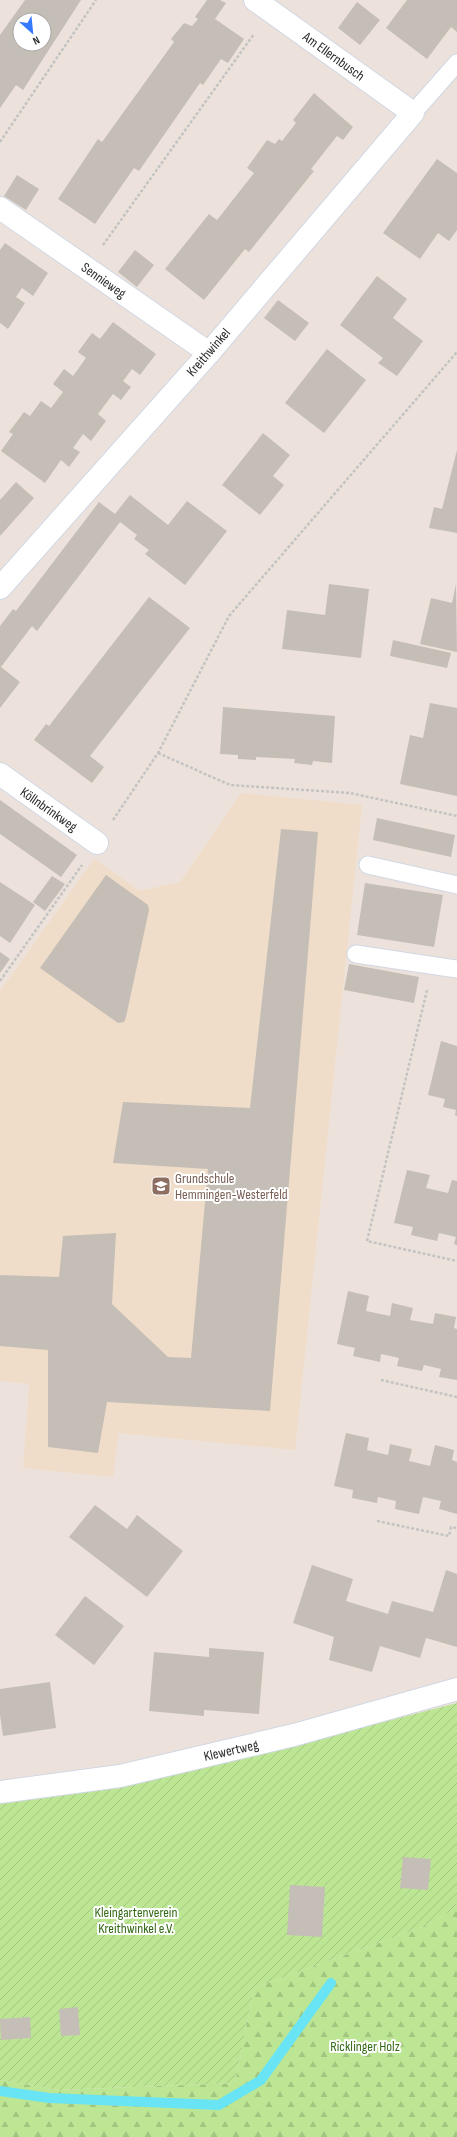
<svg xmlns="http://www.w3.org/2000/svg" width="457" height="2137" font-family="'Sofia Sans Condensed',sans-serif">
<defs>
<pattern id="forest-firs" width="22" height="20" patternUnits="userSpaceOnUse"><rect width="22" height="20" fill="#bce694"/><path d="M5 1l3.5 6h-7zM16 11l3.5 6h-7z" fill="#a2c580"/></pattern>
<pattern id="garden-furrows" width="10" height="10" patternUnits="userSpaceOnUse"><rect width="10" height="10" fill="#bce694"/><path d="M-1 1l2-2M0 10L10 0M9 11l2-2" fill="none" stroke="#a2c580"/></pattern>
</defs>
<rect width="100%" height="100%" fill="#ede2db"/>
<!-- education -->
<path fill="#efddc9" d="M241 793 362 805 295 1450 119 1433 113 1477 23 1468 29 1384 0 1381V991L94 859 140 891 180 882Z"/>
<!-- forest -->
<path fill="url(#forest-firs)" d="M457 1903V2137H0V2080L59 2090 235 2083 254 1988 428 1925 452 1910Z"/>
<!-- garden -->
<path fill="url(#garden-furrows)" d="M457 1703V1903L452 1910 428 1925 254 1988 235 2083 59 2090 0 2080V1800L275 1750Z"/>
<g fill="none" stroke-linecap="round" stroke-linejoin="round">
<!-- stream -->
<path stroke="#68e4f4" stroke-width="10" d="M0 2091 49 2098 219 2105 261 2080 331 1983"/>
</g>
<!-- building -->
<g fill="#c4beb6" fill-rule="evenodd">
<path d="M25 0H81L23 90 16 85 0 108V35ZM20 20H44V44H20Z"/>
<path d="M207 0H220L226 3 215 19 244 39 228 63 221 59 203 85 200 83 139 171 134 168 95 224 58 199 98 139 102 142 174 42 171 39 184 23 192 26 198 19 195 17Z"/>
<path d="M407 0H457V32L451 27 427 59 386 28Z"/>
<path d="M357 2 380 20 360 45 338 28Z"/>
<path d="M314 93 353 127 343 140 337 136 311 169 314 171 249 252 245 249 204 300 165 269 209 214 217 220 254 173 247 168 267 140 275 144 279 139 282 141 296 123 293 120Z"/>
<path d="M437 159 457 173V230L449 241 438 233 420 259 383 233Z"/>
<path d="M17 175 39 189 26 210 4 196Z"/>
<path d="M5 243 48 273 33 296 22 288 16 297 25 303 8 329 0 323V250Z"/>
<path d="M135 250 154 265 137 287 118 272Z"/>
<path d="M377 276 407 299 393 318 423 341 397 376 378 363 383 358 340 325Z"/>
<path d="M278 300 309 323 295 341 264 318Z"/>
<path d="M113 322 156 354 140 375 132 369 123 381 131 387 121 400 113 394 98 414 106 421 91 441 83 434 73 448 80 452 69 467 61 460 45 483 1 451 13 434 9 432 24 412 30 416 41 401 51 408 63 392 53 384 64 369 73 376 86 358 78 352 92 333 100 339Z"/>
<path d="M327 349 366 380 324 433 285 403Z"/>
<path d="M263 433 290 455 273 476 284 485 260 515 222 485Z"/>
<path d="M457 450V533L429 528 434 507 442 509Z"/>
<path d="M16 482 34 498 0 536V500Z"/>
<path d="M130 495 168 525 187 501 227 531 185 585 145 554 149 550 134 539 137 535 120 522 37 631 32 626 1 667 20 682 0 708V626L13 609 16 611 99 502 115 514Z"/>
<path d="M329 584 369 589 361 658 282 649 287 610 325 615Z"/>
<path d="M456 584 457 652 420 644 431 598 452 603Z"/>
<path d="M149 597 190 628 90 756 104 767 92 783 34 740 46 724 49 726Z"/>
<path d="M393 640 451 653 447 668 390 656Z"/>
<path d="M430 703 457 708V796L400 784 410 735 423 738Z"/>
<path d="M223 707 335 716 332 763 313 761 312 765 294 763 295 759 256 757V760L238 759V755L220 754Z"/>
<path d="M0 800 77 855 61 877 0 834Z"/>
<path d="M377 818 455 835 451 857 373 840Z"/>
<path d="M281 829 318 832 270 1411 107 1402 98 1453 48 1447V1350L0 1346V1275L59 1277 63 1236 116 1233 112 1304 168 1357 191 1358 208 1169 113 1163 123 1102 250 1108Z"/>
<path d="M106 875 148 905 149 910 126 1017 124 1022 118 1023 40 968Z"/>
<path d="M52 876 65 884 45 911 33 902Z"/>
<path d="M0 882 35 905 10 943 0 936Z"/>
<path d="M365 883 443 895 434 947 357 935Z"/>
<path d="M0 952 10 959 0 973Z"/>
<path d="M349 964 419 977 414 1003 344 990Z"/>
<path d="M441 1041 457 1046V1116L455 1115 456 1110 443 1107 445 1099 428 1095Z"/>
<path d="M407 1170 430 1175 426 1188 448 1193 452 1180 457 1181V1245L454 1244 456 1237 439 1233 437 1241 411 1235 413 1227 394 1223Z"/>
<path d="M348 1291 369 1296 366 1311 390 1316 392 1303 413 1308 410 1320 433 1324 435 1313 456 1317 454 1328 457 1329V1380L439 1377 441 1369 424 1365 422 1371 397 1366 399 1358 381 1354 380 1362 353 1356 355 1348 337 1344Z"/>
<path d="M346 1433 369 1438 367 1450 388 1455 390 1444 412 1449 409 1461 430 1466 435 1445 454 1450 452 1460 457 1462V1514L439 1509 441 1501 423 1497 419 1514 395 1509 396 1501 378 1497 377 1503 352 1498 353 1490 334 1486Z"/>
<path d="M95 1505 127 1529 137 1515 183 1551 147 1597 69 1537Z"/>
<path d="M312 1565 353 1579 346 1601 388 1614 392 1601 433 1612 446 1570 457 1574V1647L426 1638 420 1658 380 1646 372 1672 329 1660 334 1637 293 1623Z"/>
<path d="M85 1596 124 1626 94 1665 55 1635Z"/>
<path d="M209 1648 264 1652 259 1714 204 1710V1716L149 1711 154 1652 209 1657Z"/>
<path d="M50 1682 56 1728 3 1736 0 1715V1689Z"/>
<path d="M403 1857 431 1859 428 1890 400 1888Z"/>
<path d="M290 1885 325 1887 322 1937 287 1935Z"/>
<path d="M78 2007 80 2035 61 2036 59 2009Z"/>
<path d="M30 2017 31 2038 1 2040 0 2019Z"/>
</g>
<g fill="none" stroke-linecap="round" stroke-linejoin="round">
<!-- lane casing -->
<g stroke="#d0d7e4" stroke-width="19">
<g id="lane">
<path d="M413 113 457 63"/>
<path d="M368 865 457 885"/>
<path d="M356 954 457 969"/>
</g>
</g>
<!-- street casing -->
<g stroke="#d0d7e4" stroke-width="24">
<g id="street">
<path d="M0 208 209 353"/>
<path d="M0 588 209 353 413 113 255 0"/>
<path d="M0 774 97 843"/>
<path d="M0 1792 120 1776 294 1735 457 1689"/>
</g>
</g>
<!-- path -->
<g stroke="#c3c3c3" stroke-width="2.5" stroke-dasharray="3 2" stroke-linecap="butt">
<path d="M0 142 96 0"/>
<path d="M103 245 254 34"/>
<path d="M158 753 230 785 350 793 457 816"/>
<path d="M113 820 158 753 229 616 457 352"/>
<path d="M0 981 82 865"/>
<path d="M427 990 367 1241 457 1261"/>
<path d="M381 1380 457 1397"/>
<path d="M377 1521 449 1536 451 1527 457 1528"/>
</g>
<!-- lane -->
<use href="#lane" stroke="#fff" stroke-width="17"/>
<!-- street -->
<use href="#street" stroke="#fff" stroke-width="22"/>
</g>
<!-- icons -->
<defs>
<g id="school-square" transform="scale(1)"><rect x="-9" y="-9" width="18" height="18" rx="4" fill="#8d6e63" stroke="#fff"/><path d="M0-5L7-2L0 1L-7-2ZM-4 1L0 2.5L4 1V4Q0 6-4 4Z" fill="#fff"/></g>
</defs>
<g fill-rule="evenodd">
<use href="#school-square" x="161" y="1186"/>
</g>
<g text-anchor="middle" stroke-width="4" stroke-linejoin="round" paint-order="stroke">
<!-- street labels -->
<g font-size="14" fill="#2a2a2a" stroke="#fff">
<text transform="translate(334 56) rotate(36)" y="5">Am Ellernbusch</text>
<text transform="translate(104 280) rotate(35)" y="5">Sennieweg</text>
<text transform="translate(208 352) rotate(-49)" y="5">Kreithwinkel</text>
<text transform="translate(49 809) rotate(35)" y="5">Köllnbrinkweg</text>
<text transform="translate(231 1750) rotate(-13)" y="5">Klewertweg</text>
</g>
<!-- education labels -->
<g font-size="14" fill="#785e54" stroke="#fff" text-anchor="start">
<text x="175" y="1183">Grundschule<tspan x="175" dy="16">Hemmingen-Westerfeld</tspan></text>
</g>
<!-- park labels -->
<g font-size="14" fill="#346a16" stroke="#fff">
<text x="136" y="1917">Kleingartenverein<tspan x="136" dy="16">Kreithwinkel e.V.</tspan></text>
<text x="365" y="2051">Ricklinger Holz</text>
</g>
</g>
<!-- north arrow -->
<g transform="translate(32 32) rotate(153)"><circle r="19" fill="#ffffff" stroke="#aaaaaa"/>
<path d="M0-3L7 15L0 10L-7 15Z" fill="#3579ff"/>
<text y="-6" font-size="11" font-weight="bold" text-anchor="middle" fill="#2a2a2a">N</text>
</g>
</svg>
